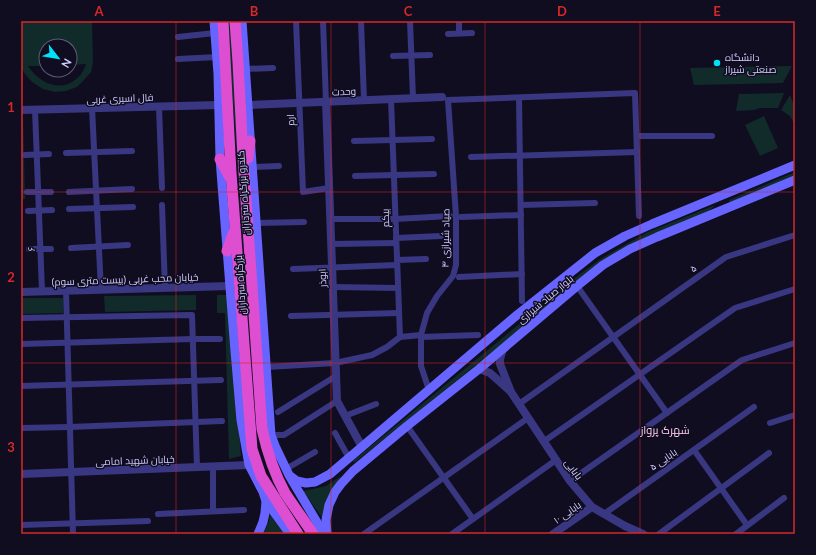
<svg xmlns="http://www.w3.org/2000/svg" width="816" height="555" font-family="Lato,Cairo,sans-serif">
<rect width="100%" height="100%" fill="#100d21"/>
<!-- green -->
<g fill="#102b2a" fill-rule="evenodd">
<path d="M21 21H92L93 62 91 72 83 81 77 87 66 91 55 92 43 89 32 82 25 74 21 67ZM46 46H70V65L86 64C84 70 80 77 75 80 59 93 37 81 28 66H46Z"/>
<path d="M227 21H231L244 239 242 226Z"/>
<path d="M792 66 783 83 694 85 690 68Z"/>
<path d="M784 93 778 108H760L754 110 736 111 739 94Z"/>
<path d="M790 95 795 108V125L790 116 781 110Z"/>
<path d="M764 116 778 148 760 156 745 125Z"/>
<path d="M21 118H23L25 199H21Z"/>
<path d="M795 172V176L730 203 729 200Z"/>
<path d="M715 205 708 212 628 247 507 340 354 463 353 461 580 274 602 258 646 233Z"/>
<path d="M196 295V310L105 312 104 296Z"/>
<path d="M217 295H228L241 456 229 459 225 313H217Z"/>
<path d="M21 298H63V313L21 314Z"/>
<path d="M341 476 327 500 323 519 303 491 326 486Z"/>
<path d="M270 513 287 534H263L269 521Z"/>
</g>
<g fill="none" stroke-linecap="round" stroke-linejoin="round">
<!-- minor -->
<g stroke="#393781" stroke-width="6">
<path d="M296 21 303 192 329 188"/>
<path d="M323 21 326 102"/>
<path d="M361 21 364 100"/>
<path d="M410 21 413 98"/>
<path d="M459 21V33"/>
<path d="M448 34 472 33"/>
<path d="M178 37 215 33"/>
<path d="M393 56 430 55"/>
<path d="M178 59 217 57"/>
<path d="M245 69 273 68"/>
<path d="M519 98 522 301"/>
<path d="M391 99 400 337"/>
<path d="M159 107 162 188"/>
<path d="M92 108 101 290"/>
<path d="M35 110 42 291"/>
<path d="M637 136H712"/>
<path d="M354 141 432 139"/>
<path d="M66 153 132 151"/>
<path d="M25 155 49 154"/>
<path d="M471 157 637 152"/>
<path d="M252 167 279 166"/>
<path d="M355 176 434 174"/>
<path d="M27 192H51"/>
<path d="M69 192 132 189"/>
<path d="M162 205 165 288"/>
<path d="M521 205 595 203"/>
<path d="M69 209 133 207"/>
<path d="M28 211 52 210"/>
<path d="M461 217 521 215"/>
<path d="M330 219H395L450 216"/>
<path d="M256 223 304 222"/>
<path d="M396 238 441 236"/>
<path d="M331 244 396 243"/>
<path d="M71 248 128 245"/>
<path d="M29 249H51"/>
<path d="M397 260 426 259"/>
<path d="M293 269 397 265"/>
<path d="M459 277 522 274"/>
<path d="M577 286 667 413"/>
<path d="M333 287 398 288"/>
<path d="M66 291 73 534"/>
<path d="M291 316 399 313"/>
<path d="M21 318 192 315 197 467"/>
<path d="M421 337 478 335"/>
<path d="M21 344 193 339H220"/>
<path d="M267 367 335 363 372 355 387 347 400 337 421 335"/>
<path d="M21 386 221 380"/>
<path d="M429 390 421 366V335L427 313 437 296 453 276 456 265V216L448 100 635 93 639 216"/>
<path d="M519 404 726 257 795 235"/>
<path d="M278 412 336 376"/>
<path d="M345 416 376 404"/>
<path d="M770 423 795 415"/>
<path d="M407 426 473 519"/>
<path d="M21 428 70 427 222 421"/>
<path d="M335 433 349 458"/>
<path d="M271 435H284L337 401"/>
<path d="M543 442 735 308 795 289"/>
<path d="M694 450 747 525"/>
<path d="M213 467V511"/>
<path d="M286 469 315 452"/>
<path d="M570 481 742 360 795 343"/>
<path d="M158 514 244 510"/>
<path d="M604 514 754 407"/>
<path d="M21 525 148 521"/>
<path d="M364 534 528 418"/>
<path d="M452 534 556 460"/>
<path d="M659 534 769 453"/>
<path d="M736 534 784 498"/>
</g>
<!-- tertiary -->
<g stroke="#393781" stroke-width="8">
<path d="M326 102 337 401 362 447"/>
<path d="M248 105 442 97"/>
<path d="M21 110 219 105"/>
<path d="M21 292 230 286"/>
<path d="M503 349 500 359V364L511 392 570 481 592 507 625 526 643 534"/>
<path d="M479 369 490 373 509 390"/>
<path d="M21 474 249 465"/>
<path d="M553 534 592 507"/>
</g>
<!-- secondary -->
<g stroke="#6764ff" stroke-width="9">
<path d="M214 21 218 74 220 159 235 351 241 420 249 465 263 492 266 501 265 513 263 522 258 534"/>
<path d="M242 21 271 435 276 448 289 475 297 481 306 483 315 482 330 474 517 315 595 253 625 236 652 224 795 165"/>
<path d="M290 477 324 534"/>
<path d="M266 501 290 534"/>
<path d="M327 534 326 520 329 505 335 492 341 484 353 471 407 426 479 369 577 286 603 265 630 249 657 237 795 180"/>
</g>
<!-- trunk -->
<g stroke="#de4ed0" stroke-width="11">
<path d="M223 21 231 173 252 449 261 476 298 534"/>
<path d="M235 21 238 62 243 157 262 429C267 451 274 473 285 493 294 507 304 520 313 534"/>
<path d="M248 158 250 141"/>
<path d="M220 159 229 176"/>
<path d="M227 251 233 234"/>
</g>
</g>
<!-- grid -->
<path fill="none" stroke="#d62828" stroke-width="1" stroke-opacity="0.55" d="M176 21V534M331 21V534M485 21V534M640 21V534M21 192H795M21 363H795"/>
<!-- markers -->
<circle fill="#00e2f8" stroke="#100d21" stroke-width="1.5" cx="717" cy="63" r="4"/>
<g text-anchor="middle" stroke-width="3" stroke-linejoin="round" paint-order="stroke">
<!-- poi labels -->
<g font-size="10" fill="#d2cdff" stroke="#100d21" text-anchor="start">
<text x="725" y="61">دانشگاه<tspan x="725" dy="12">صنعتی شیراز</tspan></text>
</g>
<!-- street labels -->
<g font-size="10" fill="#d2cdff" stroke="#100d21">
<text transform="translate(344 91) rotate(-2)" y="4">وحدت</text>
<text transform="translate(120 98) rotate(-2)" y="4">فال اسیری غربی</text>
<text transform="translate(290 120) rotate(-92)" y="4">ارم</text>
<text transform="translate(243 193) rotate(-94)" y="4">کندرو بزرگراه سرداران</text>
<text transform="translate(385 218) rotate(-92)" y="4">بیکم</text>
<text transform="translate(445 238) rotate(-89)" y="4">صیاد شیرازی ۴</text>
<text transform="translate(31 249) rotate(-92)" y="4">۶</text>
<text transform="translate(693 268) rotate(-35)" y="4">۵</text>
<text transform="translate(322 278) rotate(-92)" y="4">ابوذر</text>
<text transform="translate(125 279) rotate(-2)" y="4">خیابان محب غربی (بیست متری سوم)</text>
<text transform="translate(240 285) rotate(-94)" y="4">بزرگراه سرداران</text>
<text transform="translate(545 299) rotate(-40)" y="4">بلوار صیاد شیرازی</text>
<text transform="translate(663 459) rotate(-35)" y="4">بابایی ۵</text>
<text transform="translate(135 460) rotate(-2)" y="4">خیابان شهید امامی</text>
<text transform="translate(574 469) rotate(54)" y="4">بابایی</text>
<text transform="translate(567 512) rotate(-35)" y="4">بابایی ۱۰</text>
</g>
<!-- neighbourhood labels -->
<g font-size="11" fill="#ffcfee" stroke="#100d21">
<text x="665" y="434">شهرک پرواز</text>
</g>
</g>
<!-- border -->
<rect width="816" height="555" fill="none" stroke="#100d21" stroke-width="44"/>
<!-- north arrow -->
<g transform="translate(58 58) rotate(121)"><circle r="19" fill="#100d21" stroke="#5e5a7a"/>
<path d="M0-3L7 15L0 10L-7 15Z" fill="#00e2f8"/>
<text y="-6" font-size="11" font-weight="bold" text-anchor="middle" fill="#d2cdff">N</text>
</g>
<rect x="22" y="22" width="772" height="511" fill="none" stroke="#d62828" stroke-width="1.5"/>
<g font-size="13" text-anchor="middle" font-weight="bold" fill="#d62828">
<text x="99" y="16">A</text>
<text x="254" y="16">B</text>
<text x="408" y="16">C</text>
<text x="562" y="16">D</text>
<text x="717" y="16">E</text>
<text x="11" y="112">1</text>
<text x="11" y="282">2</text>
<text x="11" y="452">3</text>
</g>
</svg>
